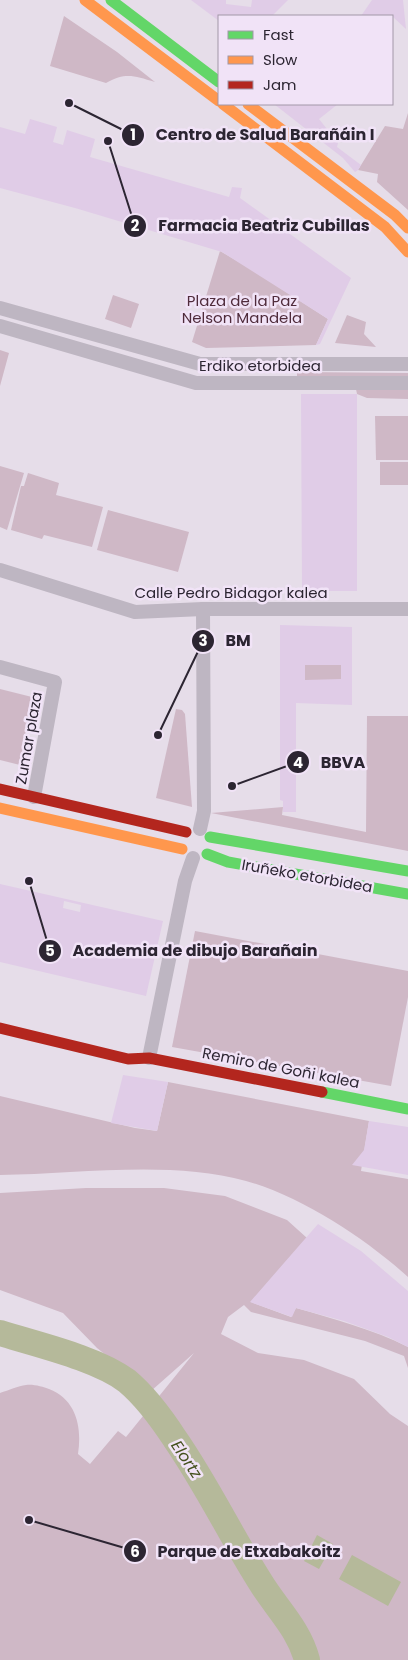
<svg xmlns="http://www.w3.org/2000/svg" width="408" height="1660" font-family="Poppins,sans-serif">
<rect width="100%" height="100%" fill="#e6dde9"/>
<!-- green -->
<g fill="#cfb8c6">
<path d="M64 16 117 52 155 82C134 76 126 72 106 83L50 66Z"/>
<path d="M408 113V210L377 182 378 174 358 170 385 126 403 129Z"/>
<path d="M220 251 251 269 328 319 316 345 206 348 192 342Z"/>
<path d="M113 295 139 304 131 328 105 319Z"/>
<path d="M347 315 366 322 364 334 376 347 335 343Z"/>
<path d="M0 350 9 353 0 386Z"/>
<path d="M297 372 408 373V377L297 376Z"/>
<path d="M408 388V399L367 398 357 394 356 389Z"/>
<path d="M375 416H408V460H376Z"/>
<rect x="380" y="462" width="28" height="23"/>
<path d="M0 466 24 473 7 530 0 527Z"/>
<path d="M28 473 59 483 56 495 103 507 92 547 44 535 42 539 11 530 21 486H24Z"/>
<path d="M108 510 189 532 178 572 97 550Z"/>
<rect x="305" y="665" width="36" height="15"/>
<path d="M0 689 32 697 20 765 0 760Z"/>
<path d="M176 709 182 710 185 714 192 807 156 798Z"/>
<path d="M367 716H408V851L211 813 283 807 282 815 366 832Z"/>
<path d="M195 931 408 971V997L391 1086 172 1047Z"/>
<path d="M168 1082 369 1121 361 1171 408 1179V1277C366 1239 301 1196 246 1181 171 1160 77 1174 0 1175V1096L135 1128 157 1131Z"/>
<path d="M86 1188H164L225 1196 287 1220 307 1238 251 1302 291 1317 296 1308C334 1319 372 1329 408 1347V1368L404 1356 365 1341 251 1312 244 1305 228 1317 221 1334 258 1353 304 1360 354 1379 390 1414 408 1426V1660H0V1393C9 1390 18 1386 26 1385 34 1384 43 1387 49 1389 77 1400 82 1428 78 1454L90 1464 118 1431 126 1437 194 1353 151 1391 97 1348 63 1313 0 1290V1193Z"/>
</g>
<!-- plaza -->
<g fill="#e0cce7" fill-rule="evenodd">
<path d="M191 0H226V4L251 7 252 0H288L272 16H219V21Z"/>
<path d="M372 0H403L406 29 392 16H361Z"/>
<path d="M274 104H338L319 119 338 143 337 147 361 165 358 170 355 172 343 158Z"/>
<path d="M30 119 57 127 53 142 63 145 67 130 95 139 90 157 229 197 232 187 242 188 240 198 351 278 320 344 316 345 328 319 222 252 75 208 0 188V127L25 134Z"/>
<path d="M301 394H357V591H302Z"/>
<path d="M280 625 352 627V705L296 703V812H283V801L280 800ZM305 665H341V679L305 680Z"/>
<path d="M0 884 163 921 146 996 0 962ZM64 901 81 905 80 912 63 908Z"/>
<path d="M123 1075 168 1082 157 1131 111 1123Z"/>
<path d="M369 1121 408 1127V1175L352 1165 364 1150Z"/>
<path d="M318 1224 361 1251 408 1291V1347L388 1337 344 1321 296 1308 292 1317 250 1302Z"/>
</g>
<!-- water -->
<g fill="#b5b99a">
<path d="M317 1535 333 1544 319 1569 304 1561Z"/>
<path d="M352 1555 401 1582 388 1606 339 1579Z"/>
</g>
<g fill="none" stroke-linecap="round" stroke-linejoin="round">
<!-- river -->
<path stroke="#b5b99a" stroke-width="26" d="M0 1333C38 1345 96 1358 127 1381 146 1397 162 1419 175 1439 207 1485 231 1536 261 1583 277 1609 299 1629 307 1660"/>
<!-- street -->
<g stroke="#beb6c2" stroke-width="14">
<path d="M0 308 200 364H408"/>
<path d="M0 326 196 383H408"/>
<path d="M0 570 135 612 203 609H408"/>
<path d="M0 667 55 682 34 797"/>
<path d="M200 829 204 811 203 609"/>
<path d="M149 1058 185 881 193 858"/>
</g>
<!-- fast -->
<g stroke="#63d668" stroke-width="11">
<path d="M111 0 219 82"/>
<path d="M210 837 408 871"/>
<path d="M207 854 228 862 408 894"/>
<path d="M322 1092 408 1109"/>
</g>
<!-- slow -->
<g stroke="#ff974d" stroke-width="11">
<path d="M85 0 219 101"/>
<path d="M223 104 385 227 408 252"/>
<path d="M248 104 395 215 408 228"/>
<path d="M0 808 182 849"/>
</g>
<!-- jam -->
<g stroke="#b3261e" stroke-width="11">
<path d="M0 789 186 832"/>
<path d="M0 1028 128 1059 149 1058 322 1092"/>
</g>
</g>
<g text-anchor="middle" stroke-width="5" stroke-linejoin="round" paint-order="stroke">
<!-- park labels -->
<g font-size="15" fill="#4f2b3b" stroke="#f1e3f7">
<text x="242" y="306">Plaza de la Paz<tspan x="242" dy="17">Nelson Mandela</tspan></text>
</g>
<!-- street labels -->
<g font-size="15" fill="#2c2532" stroke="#f1e3f7">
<text x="260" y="371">Erdiko etorbidea</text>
<text x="231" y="598">Calle Pedro Bidagor kalea</text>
<text transform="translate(29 738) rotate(-80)" y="5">Zumar plaza</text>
<text transform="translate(307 876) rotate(10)" y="5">Iruñeko etorbidea</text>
<text transform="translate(281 1068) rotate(11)" y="5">Remiro de Goñi kalea</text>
</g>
<!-- water labels -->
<g font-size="16" font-style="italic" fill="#45511e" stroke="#f1e3f7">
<text transform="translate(187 1459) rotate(56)" y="6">Elortz</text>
</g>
</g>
<!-- callouts -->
<path fill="none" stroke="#2c2532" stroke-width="2" d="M69 103L133 135M108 141L135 226M158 735L203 641M232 786L298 762M29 881L50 951M29 1520L135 1551"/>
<g fill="#2c2532" stroke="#f1e3f7" stroke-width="2">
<circle cx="69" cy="103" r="5"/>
<circle cx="108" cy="141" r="5"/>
<circle cx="158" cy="735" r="5"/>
<circle cx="232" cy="786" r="5"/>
<circle cx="29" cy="881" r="5"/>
<circle cx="29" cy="1520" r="5"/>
<circle cx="133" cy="135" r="12"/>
<circle cx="135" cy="226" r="12"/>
<circle cx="203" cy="641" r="12"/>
<circle cx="298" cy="762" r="12"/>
<circle cx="50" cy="951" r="12"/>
<circle cx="135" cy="1551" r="12"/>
</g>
<g font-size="15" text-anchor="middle" font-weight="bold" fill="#fff">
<text x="133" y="140">1</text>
<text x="135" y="231">2</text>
<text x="203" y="646">3</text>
<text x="298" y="768">4</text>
<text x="50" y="956">5</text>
<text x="135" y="1557">6</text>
</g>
<g font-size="16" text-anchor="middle" font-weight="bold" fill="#2c2532" stroke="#f1e3f7" stroke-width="5" stroke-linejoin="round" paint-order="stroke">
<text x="265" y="140">Centro de Salud Barañáin I</text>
<text x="264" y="231">Farmacia Beatriz Cubillas</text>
<text x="238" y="646">BM</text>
<text x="343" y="768">BBVA</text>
<text x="195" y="956">Academia de dibujo Barañain</text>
<text x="249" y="1557">Parque de Etxabakoitz</text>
</g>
<!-- legend -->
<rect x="218" y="15" width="175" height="90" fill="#f1e3f7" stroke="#a297a8"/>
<rect x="228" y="31" width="25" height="8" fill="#63d668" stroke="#a297a8"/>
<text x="263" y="40" font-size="15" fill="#2c2532">Fast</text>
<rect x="228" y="56" width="25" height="8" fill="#ff974d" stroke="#a297a8"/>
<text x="263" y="65" font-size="15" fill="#2c2532">Slow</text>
<rect x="228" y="81" width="25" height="8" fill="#b3261e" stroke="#a297a8"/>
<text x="263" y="90" font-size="15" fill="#2c2532">Jam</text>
</svg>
